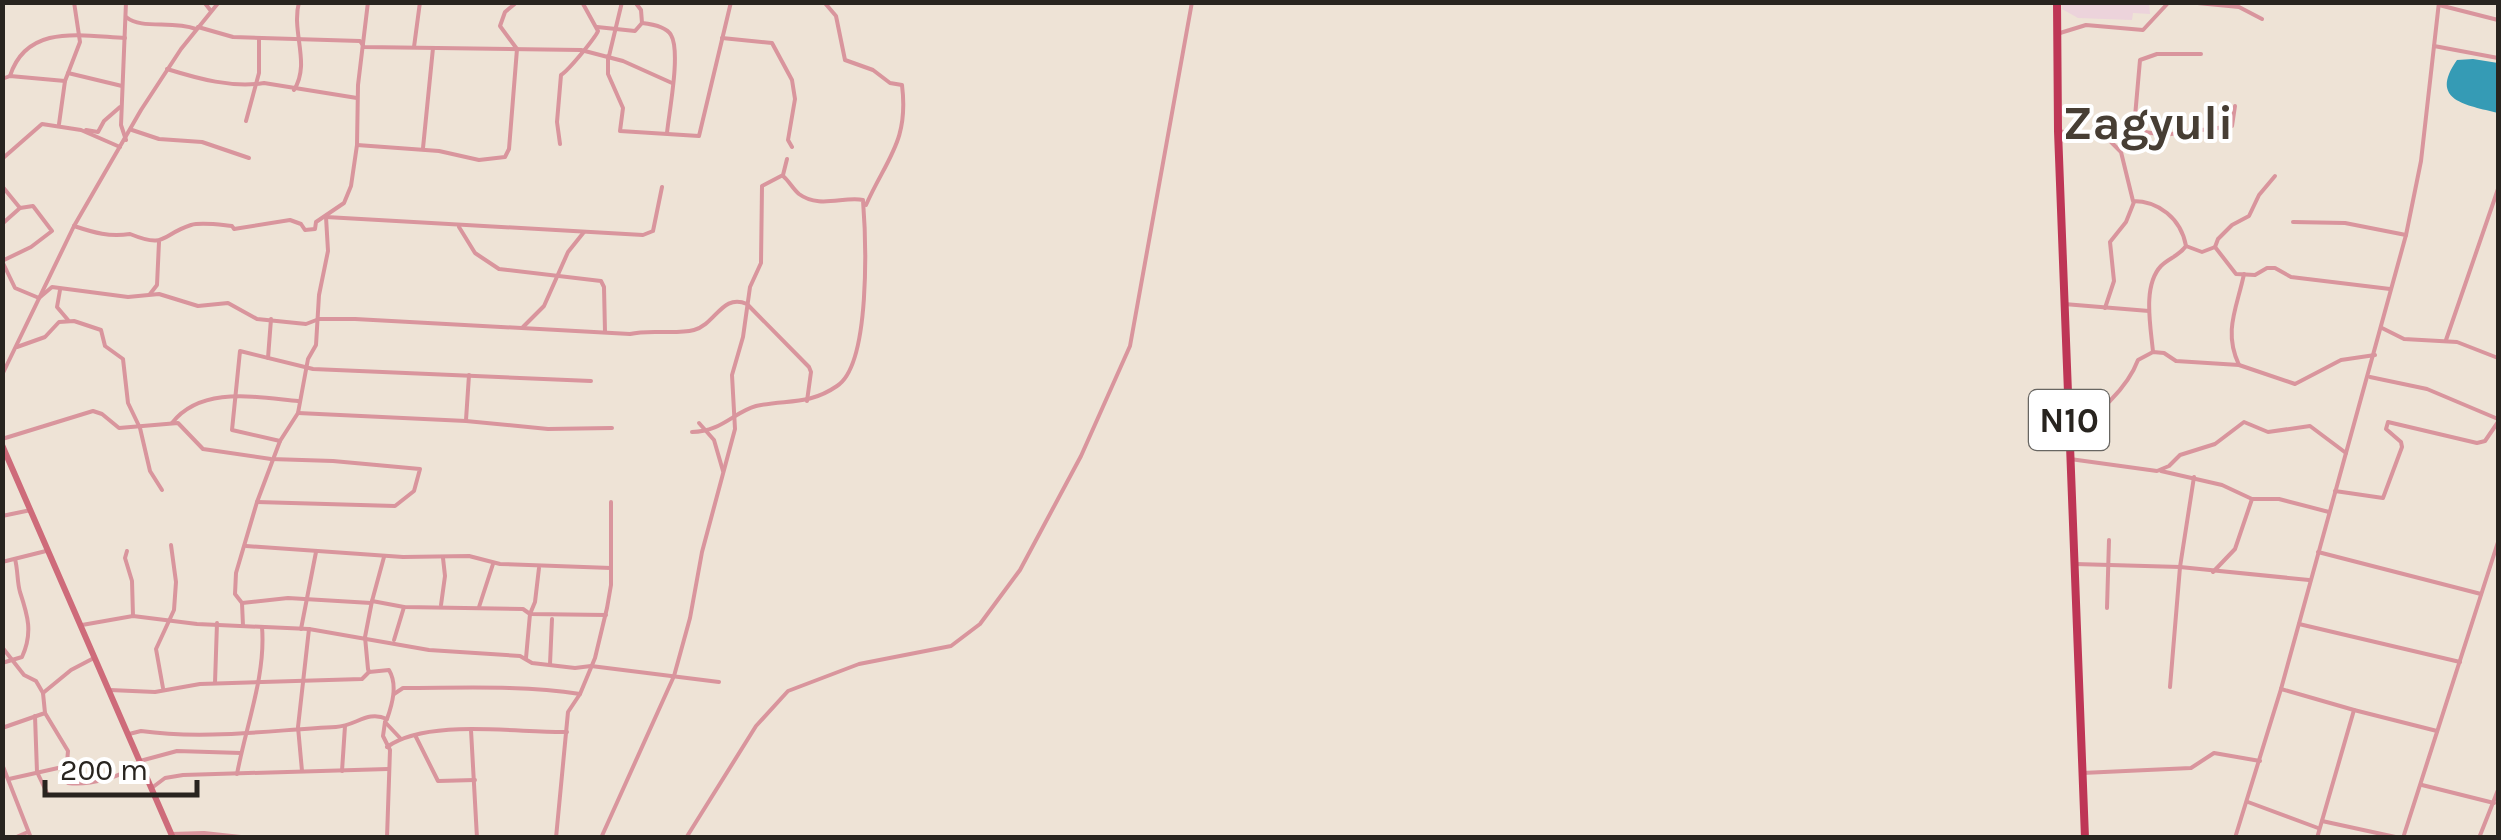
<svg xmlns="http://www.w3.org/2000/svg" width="2501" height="840" font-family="Karla,sans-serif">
<rect width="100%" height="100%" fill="#eee3d6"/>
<!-- commercial -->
<path fill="#ecd3db" d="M2062 3H2149L2150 14 2133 13 2132 20 2078 18 2062 9Z"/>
<!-- water -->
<path fill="#359bb5" d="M2473 59 2498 63V113C2467 105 2428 101 2457 60Z"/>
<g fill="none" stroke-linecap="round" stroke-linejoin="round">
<!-- minor -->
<g stroke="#d9959d" stroke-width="4">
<path d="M204 2 211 11"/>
<path d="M635 2 641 10 642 23C651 24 666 26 671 35 681 52 669 112 667 133"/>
<path d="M824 2 836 16 845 60 873 70 890 83 902 85C909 141 887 158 866 205"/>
<path d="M2187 2 2239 7 2262 19"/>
<path d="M2439 5 2498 20"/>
<path d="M126 17C142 30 171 20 196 29"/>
<path d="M198 27 233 37 360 41 364 47 581 50 623 61 672 83"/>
<path d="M597 27 635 31 642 23"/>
<path d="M2060 33 2086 25 2143 30 2169 2"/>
<path d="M722 38 772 43 792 80 795 99 788 140 792 147"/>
<path d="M2434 46 2498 58"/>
<path d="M414 47 420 2"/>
<path d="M608 56V74L623 108 620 131 699 136 731 2"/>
<path d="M609 56 622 2"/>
<path d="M167 69C199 79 232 88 264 83L357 98"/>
<path d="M68 73 122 86"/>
<path d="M10 76C27 23 83 36 125 38"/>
<path d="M2 79 10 76 65 81"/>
<path d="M294 90C311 63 291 33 299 2"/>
<path d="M246 121 259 73V38"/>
<path d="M59 124 65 81 80 42 74 2"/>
<path d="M2134 128 2140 60 2157 54H2201"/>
<path d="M86 130 98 132 104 121 120 107"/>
<path d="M132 130 159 139 202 142 249 158"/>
<path d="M2058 131 2108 139 2134 130 2163 135 2225 127 2232 126 2235 106"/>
<path d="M2108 139 2121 152 2133 201C2158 201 2181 218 2186 246 2179 256 2169 258 2161 266 2142 286 2151 328 2153 352"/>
<path d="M126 140 121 125 126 2"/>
<path d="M560 144 557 122 561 75C569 70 595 38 598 31L582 2"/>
<path d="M357 145 439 151 479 160 505 157 509 149 517 49 500 26 505 12 517 2"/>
<path d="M423 148 433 48"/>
<path d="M2 159 42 124 81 130 120 147"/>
<path d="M2 186 20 208 33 206 52 231 31 247 2 261 15 288 39 298 52 287 128 297 159 294 198 306 228 303 257 319 306 324 319 319H355L630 334C650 329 674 335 694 330 716 324 722 293 747 304L809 367 811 372 807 401"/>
<path d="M326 217 643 235 653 231 662 187"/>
<path d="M2293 222 2345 223 2406 235"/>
<path d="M2 224 20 208"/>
<path d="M74 226C95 233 109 237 130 234 167 249 160 235 191 225 202 222 221 225 232 226L234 229 290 220 301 224 305 230 315 229 316 222 344 203 351 186 357 145 358 85 368 2"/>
<path d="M459 227 475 253 499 269 601 281 604 287 605 332"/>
<path d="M2186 246 2202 252 2215 247 2218 239 2232 225 2249 216 2259 195 2275 176"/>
<path d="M2215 247 2236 274 2255 275 2267 268H2275L2291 277 2390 289"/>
<path d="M60 290 57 307 68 320"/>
<path d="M150 294 157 285 159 242"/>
<path d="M2064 304 2149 311"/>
<path d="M2105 308 2114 281 2110 242 2126 222 2134 202"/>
<path d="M523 327 544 306 568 252 584 232"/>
<path d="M2382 328 2404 339 2457 342 2498 358"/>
<path d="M2446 340 2498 189"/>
<path d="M17 347 45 337 59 322 74 321 101 330 105 346 123 359 128 403 140 428 150 471 162 490"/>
<path d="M268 358 271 319"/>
<path d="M2239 365C2223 331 2237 308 2244 274"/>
<path d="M2 375 74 226 141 110 181 49 219 2"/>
<path d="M2370 377 2427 389 2498 419"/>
<path d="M298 413 466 421 548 429 612 428"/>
<path d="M466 420 469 375"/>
<path d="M172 423C201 386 255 397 298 401"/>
<path d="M699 423 714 440 723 471"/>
<path d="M2069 430C2096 419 2128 387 2138 360L2153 352 2164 353 2176 361 2239 365 2295 384 2341 360 2375 355"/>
<path d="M692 432C721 432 734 412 756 406 786 399 808 406 837 386 871 364 866 239 863 200 844 196 819 209 799 194 793 189 789 181 783 176"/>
<path d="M2 439 93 411 102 414 119 428 178 423 203 449 271 459 333 461 420 469 414 491 395 506 257 502"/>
<path d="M280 441 232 430 240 351 313 369 591 381"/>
<path d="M2070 459 2157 471 2169 466 2180 455 2215 444 2244 422 2268 432 2310 426 2346 453"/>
<path d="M2161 471 2222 485 2252 499H2279L2329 512"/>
<path d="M2335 491 2383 498 2402 447 2401 442 2386 429 2388 422 2477 443 2485 441 2498 422"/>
<path d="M2 516 31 510"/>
<path d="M246 546 403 557 469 556 500 564 611 568"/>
<path d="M127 551 125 558 132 581 133 616"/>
<path d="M2318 552 2481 594"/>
<path d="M2 562 46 551"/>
<path d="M2075 564 2180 567 2309 580"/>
<path d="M539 568 535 602 530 614 606 615"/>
<path d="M2213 572 2235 549 2252 499"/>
<path d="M372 601 384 557"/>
<path d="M242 603 288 598 371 603"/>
<path d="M441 605 445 576 443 558"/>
<path d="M479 607 493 564"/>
<path d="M2107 608 2109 540"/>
<path d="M2299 624 2460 662"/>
<path d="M82 625 133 616 197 624 309 629 429 650 520 656 532 663 575 668 591 666 719 682"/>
<path d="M243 626 242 603 235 594 236 573 257 502 280 441 298 413 308 359 316 345 319 295 328 251 326 217"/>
<path d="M301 629 316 552"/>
<path d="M394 640 404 607"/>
<path d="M2 647 24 675 36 681 43 693 45 713 2 728"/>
<path d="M2 663 22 657C33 633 28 616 20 592 17 582 18 570 15 559"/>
<path d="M550 664 552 619"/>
<path d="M215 683 217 623"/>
<path d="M2170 687 2180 567 2194 477"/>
<path d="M163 688 156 649 174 610 176 582 171 545"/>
<path d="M2281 689 2354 710 2317 838"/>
<path d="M110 690 155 692 200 684 362 679 369 672"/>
<path d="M43 693 71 670 92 659"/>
<path d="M394 694 403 688C463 688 521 685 580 694"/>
<path d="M2354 710 2437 731"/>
<path d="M45 713 68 751 66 775 68 783C90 786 122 776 141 764"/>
<path d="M35 716 37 772 47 793"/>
<path d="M387 719C392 705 398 685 389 670L369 672 368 669 365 637 372 601 404 607 523 609 530 614 526 658"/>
<path d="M385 722 383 736 390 750 387 838"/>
<path d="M471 730 477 838"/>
<path d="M129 734 141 731C205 740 272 730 336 727 356 726 367 710 387 719L385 722 401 739"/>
<path d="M415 735 438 781 475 780"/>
<path d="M387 747C428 718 517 733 567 732"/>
<path d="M140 761 177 751 241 753"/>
<path d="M2 764 31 838"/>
<path d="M302 771 298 727 309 629"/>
<path d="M342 771 345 726"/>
<path d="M2082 773 2191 768 2214 753 2260 761"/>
<path d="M237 774C246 726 266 675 262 627"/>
<path d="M9 779 67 766"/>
<path d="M2422 785 2494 803"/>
<path d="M153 787 165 778 183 775 388 769"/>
<path d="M2248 802 2318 828"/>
<path d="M2322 821 2400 838"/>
<path d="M171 834 204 833 250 838"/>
<path d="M14 838 28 832"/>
<path d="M556 838 568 712 580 694 595 658 607 608 611 585V502"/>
<path d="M601 838 674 676 690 618 702 552 735 429 732 375 743 337 750 287 761 263 762 186 783 175 787 159"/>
<path d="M686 838 756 726 788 691 859 664 951 646 980 624 1020 570 1081 456 1130 346 1192 2"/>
<path d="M2235 838 2281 689 2406 235 2421 161 2439 2"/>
<path d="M2403 838 2498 542"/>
<path d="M2479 838 2498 790"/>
</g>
<!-- secondary -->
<path stroke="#ce6b7a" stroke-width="6" d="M2 445 173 838"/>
<!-- trunk -->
<path stroke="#be3656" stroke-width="8" d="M2057 2 2058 131 2085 838"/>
</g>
<g text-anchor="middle" stroke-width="8" stroke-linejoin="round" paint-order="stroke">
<!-- shield labels -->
<rect fill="#fff" stroke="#686662" stroke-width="2.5" x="2029" y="390" width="80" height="60" rx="8"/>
<g font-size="35" font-weight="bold" fill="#28241f">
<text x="2069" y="432">N10</text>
</g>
<!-- district labels -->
<g font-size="48" font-weight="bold" fill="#473e34" stroke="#fff">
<text x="2148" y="139">Zagyuli</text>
</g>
</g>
<!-- border -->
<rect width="2501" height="840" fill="none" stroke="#28241f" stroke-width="10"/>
<!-- scale -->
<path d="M45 780v15h152v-15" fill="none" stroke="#28241f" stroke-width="5"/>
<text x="60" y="780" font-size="30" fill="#28241f" stroke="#ffffff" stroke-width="8" paint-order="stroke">200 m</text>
</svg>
